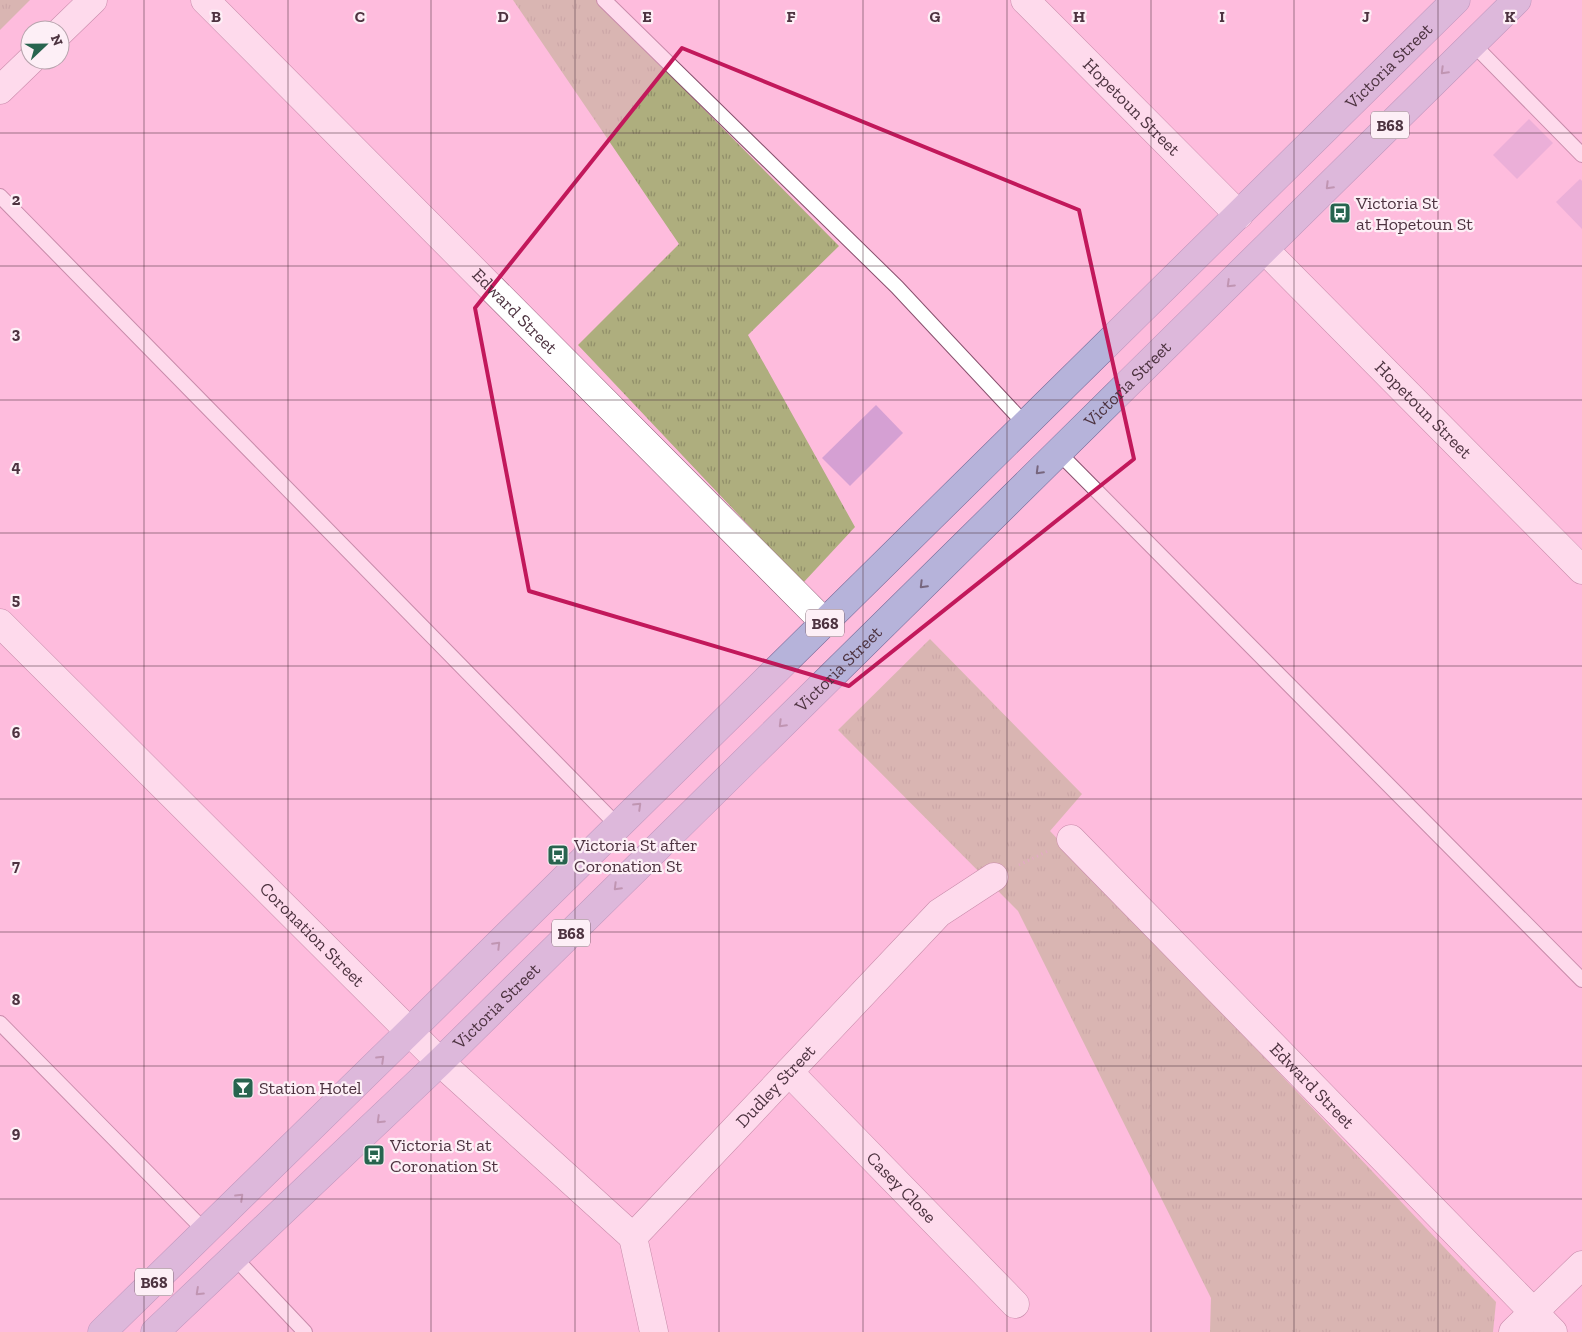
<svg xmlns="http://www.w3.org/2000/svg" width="1582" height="1332" font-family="'Zilla Slab',serif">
<defs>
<pattern id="park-tufts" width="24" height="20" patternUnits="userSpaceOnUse" patternTransform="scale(1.25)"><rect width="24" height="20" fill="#aeae7e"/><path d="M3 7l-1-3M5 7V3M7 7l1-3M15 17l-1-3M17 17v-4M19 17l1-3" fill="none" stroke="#908e69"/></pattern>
</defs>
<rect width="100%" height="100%" fill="#febcdd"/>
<!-- park -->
<g fill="url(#park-tufts)">
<path d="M0 0H30L0 30Z"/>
<path d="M513 0H596L839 246 748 335 855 527 803 583 578 345 679 244Z"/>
<path d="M930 639 1082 794 1050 831 1496 1302 1493 1332H1210L1211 1298 1018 911 838 730Z"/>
</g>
<!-- building -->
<g fill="#d5a0d3">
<path d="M1529 119 1553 143 1517 179 1493 155Z"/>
<path d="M1580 179 1582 181V229L1556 202Z"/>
<path d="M876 405 903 433 850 486 822 458Z"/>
</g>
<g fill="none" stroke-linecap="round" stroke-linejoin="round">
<!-- lane casing -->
<g stroke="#89506e" stroke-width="16">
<g id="lane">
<path d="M604 0 897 287 1025 424"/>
<path d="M1472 43 1582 155"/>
<path d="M0 196 618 826"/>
<path d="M1058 452 1582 980"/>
<path d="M0 1023 205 1231"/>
<path d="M235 1258 305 1332"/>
</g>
</g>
<!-- street casing -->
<g stroke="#89506e" stroke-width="29">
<g id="street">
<path id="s1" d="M205 0 825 623"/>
<path id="s2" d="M1025 0 1239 215"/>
<path d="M60 32 93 0"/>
<path d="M0 90 31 60"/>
<path id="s3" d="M1265 250 1582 570"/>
<path id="s4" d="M0 623 440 1062 633 1237"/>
<path id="s5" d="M1071 839 1553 1332"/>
<path id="s6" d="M789 1072 1015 1304"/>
<path id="s7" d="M654 1332 633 1237 939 913 994 877"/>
<path d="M1513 1332 1582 1265"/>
</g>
</g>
<!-- primary casing -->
<g stroke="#726594" stroke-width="29">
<g id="primary">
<path id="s8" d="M102 1332 410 1031 1456 0"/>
<path id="s9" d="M155 1332 440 1062 1517 0"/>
</g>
</g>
<!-- path -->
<path stroke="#c792ad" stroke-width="3" stroke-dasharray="1 4" stroke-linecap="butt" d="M1019 865 1048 851"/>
<!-- lane -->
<use href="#lane" stroke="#fff" stroke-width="14"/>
<!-- street -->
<use href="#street" stroke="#fff" stroke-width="28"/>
<!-- primary -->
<use href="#primary" stroke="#b6b3da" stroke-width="28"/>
</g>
<!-- one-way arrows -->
<defs><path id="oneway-chevron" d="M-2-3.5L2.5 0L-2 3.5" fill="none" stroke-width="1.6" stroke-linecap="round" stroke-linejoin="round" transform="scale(1.25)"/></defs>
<g stroke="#77667e">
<use href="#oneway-chevron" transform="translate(1444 71) rotate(135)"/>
<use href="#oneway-chevron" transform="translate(1329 186) rotate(135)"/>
<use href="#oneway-chevron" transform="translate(1230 284) rotate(136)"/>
<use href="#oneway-chevron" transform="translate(1039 471) rotate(135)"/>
<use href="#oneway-chevron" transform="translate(923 585) rotate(135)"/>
<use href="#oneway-chevron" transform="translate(782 724) rotate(135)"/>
<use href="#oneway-chevron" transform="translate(638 806) rotate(-44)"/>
<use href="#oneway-chevron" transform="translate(617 887) rotate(135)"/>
<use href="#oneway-chevron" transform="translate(497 945) rotate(-45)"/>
<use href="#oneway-chevron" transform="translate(381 1059) rotate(-44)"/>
<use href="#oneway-chevron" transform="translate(380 1120) rotate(136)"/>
<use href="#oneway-chevron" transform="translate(240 1197) rotate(-44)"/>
<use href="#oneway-chevron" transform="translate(199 1292) rotate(137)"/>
</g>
<!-- marked area -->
<path d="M0 0H1582V1332H0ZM682 48 1079 210 1134 459 849 686 529 591 475 308Z" fill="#febcdd" fill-opacity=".55" fill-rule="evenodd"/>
<path fill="none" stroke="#c2185b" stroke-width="4" stroke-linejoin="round" d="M682 48 1079 210 1134 459 849 686 529 591 475 308Z"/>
<!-- grid -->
<path fill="none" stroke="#4d3340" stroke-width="1" stroke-opacity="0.55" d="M144 0V1332M288 0V1332M431 0V1332M575 0V1332M719 0V1332M863 0V1332M1007 0V1332M1151 0V1332M1294 0V1332M1438 0V1332M0 133H1582M0 266H1582M0 400H1582M0 533H1582M0 666H1582M0 799H1582M0 932H1582M0 1066H1582M0 1199H1582"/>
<!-- icons -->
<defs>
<g id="bus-square" transform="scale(1.125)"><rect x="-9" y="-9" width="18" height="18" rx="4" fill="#28644f" stroke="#fdeff6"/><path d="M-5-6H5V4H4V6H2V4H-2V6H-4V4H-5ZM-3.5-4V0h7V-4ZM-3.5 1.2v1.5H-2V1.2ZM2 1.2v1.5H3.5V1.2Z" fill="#fff"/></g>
<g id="bar-square" transform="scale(1.125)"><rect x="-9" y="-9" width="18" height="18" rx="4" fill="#28644f" stroke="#fdeff6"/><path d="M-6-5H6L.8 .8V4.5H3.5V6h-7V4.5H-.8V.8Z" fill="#fff"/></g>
</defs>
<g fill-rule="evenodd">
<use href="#bus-square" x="1340" y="213"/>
<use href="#bus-square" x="558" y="855"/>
<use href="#bar-square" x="243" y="1088"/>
<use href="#bus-square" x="374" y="1155"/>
</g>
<g text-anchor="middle" stroke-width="4.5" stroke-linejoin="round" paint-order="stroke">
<!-- shield labels -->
<g fill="#fdeff6" stroke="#826b77" stroke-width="1">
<rect x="1371" y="111.5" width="38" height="27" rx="4"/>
<rect x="806" y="609.5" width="38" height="27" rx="4"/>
<rect x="552" y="919.5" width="38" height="27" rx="4"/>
<rect x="135" y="1268.5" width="38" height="27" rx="4"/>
</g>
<g font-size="16" font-weight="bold" fill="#4d3340">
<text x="1390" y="131">B68</text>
<text x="825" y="629">B68</text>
<text x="571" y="939">B68</text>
<text x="154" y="1288">B68</text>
</g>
<!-- street labels -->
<g font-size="18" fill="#4d3340" stroke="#fdeff6">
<text dy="6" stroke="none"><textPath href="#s8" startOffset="1805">Victoria Street</textPath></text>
<text dy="6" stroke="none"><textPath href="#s2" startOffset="151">Hopetoun Street</textPath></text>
<text dy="6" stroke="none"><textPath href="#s1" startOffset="439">Edward Street</textPath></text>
<text dy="6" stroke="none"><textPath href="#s9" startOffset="1358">Victoria Street</textPath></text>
<text dy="6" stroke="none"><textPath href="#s3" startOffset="225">Hopetoun Street</textPath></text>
<text dy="6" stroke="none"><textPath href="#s9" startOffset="952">Victoria Street</textPath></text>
<text dy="6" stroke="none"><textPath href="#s4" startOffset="441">Coronation Street</textPath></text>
<text dy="6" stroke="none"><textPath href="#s9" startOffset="472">Victoria Street</textPath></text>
<text dy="6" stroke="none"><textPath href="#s7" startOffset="305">Dudley Street</textPath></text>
<text dy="6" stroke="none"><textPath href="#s5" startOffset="345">Edward Street</textPath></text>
<text dy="6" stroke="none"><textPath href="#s6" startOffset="161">Casey Close</textPath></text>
</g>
<!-- poi labels -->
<g font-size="18" fill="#4d3340" stroke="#fdeff6" text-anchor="start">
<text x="1356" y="209">Victoria St<tspan x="1356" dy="21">at Hopetoun St</tspan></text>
<text x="574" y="851">Victoria St after<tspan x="574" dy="21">Coronation St</tspan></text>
<text x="259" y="1094">Station Hotel</text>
<text x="390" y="1151">Victoria St at<tspan x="390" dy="21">Coronation St</tspan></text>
</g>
</g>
<g font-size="16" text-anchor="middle" font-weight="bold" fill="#4d3340" stroke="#fdeff6" stroke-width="4.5" stroke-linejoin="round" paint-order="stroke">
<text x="216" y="22">B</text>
<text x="360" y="22">C</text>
<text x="503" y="22">D</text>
<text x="647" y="22">E</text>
<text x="791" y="22">F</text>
<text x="935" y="22">G</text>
<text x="1079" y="22">H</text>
<text x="1222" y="22">I</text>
<text x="1366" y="22">J</text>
<text x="1510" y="22">K</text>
<text x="16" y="205">2</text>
<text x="16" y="339">3</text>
<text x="16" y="472">4</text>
<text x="16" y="605">5</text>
<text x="16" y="738">6</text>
<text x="16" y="871">7</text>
<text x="16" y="1005">8</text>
<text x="16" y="1138">9</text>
</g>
<!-- north arrow -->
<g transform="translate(45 45) rotate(68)"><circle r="24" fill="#fdeff6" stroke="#b7a4ad"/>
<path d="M0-4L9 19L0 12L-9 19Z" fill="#28644f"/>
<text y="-8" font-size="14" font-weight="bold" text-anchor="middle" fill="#4d3340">N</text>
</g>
</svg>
